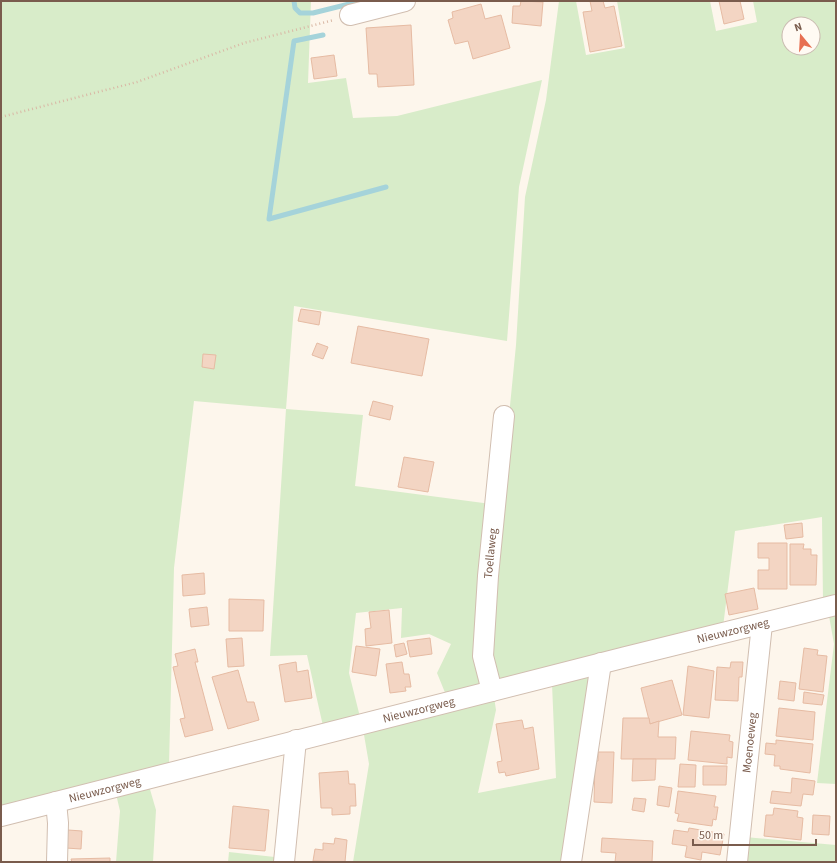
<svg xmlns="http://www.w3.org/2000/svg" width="837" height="863" font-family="'Source Sans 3',sans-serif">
<rect width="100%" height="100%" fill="#fdf6ec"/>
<!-- green -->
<g fill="#d8ecc9" fill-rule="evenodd">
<path d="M1 1H311L308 83 346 78 353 118 397 116 542 80 519 187 507 341 294 306 286 409 363 415 355 486 491 504 483 684 446 695 437 673 451 644 429 634 401 638 402 608 356 613 349 673 360 717 323 726 307 655 270 656 286 409 194 401 174 568 169 765 1 808Z"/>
<path d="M559 1H576L586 55 625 48 617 1H710L716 31 757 22 753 1H836V599L823 602 822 517 735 531 723 627 499 681 490 668 507 436 516 345 525 197 546 100ZM789 24H813V48H789Z"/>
<path d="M836 614V784L817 783 834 644 829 616Z"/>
<path d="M595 674 568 862H353L369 764 363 729 494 697 496 710 478 793 556 778 552 684Z"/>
<path d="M149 786 156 810 153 862H116L120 811 116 794Z"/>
<path d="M745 837 836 845V862H742Z"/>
<path d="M229 852 284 858 283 862H228Z"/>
</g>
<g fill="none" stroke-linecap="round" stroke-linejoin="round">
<!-- stream -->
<g stroke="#a5d3da" stroke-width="5">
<path d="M294 1 295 8 300 13H313L357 2"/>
<path d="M323 35 294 41 269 219 386 187"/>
</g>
</g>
<!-- building -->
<g fill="#f3d5c3" stroke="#e6bba3">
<path d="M521 1 543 2 541 26 512 23 513 6H520Z"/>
<path d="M590 1H603L605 8 614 6 622 46 590 52 583 12 592 11Z"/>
<path d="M719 1H740L744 19 724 24Z"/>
<path d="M481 4 485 19 501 15 510 48 473 59 468 41 455 44 448 20 453 18 452 12Z"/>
<path d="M411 25 414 85 378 87 377 74H369L366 28Z"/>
<path d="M334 55 337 76 314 79 311 58Z"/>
<path d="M301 309 321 312 319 325 298 321Z"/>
<path d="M358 326 429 339 422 376 351 363Z"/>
<path d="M317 343 328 347 323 359 312 355Z"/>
<path d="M203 354 216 355 214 369 202 367Z"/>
<path d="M373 401 393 406 390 420 369 415Z"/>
<path d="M404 457 434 462 428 492 398 487Z"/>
<path d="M802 523 803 537 786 539 784 525Z"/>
<path d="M758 543H787V589H758V570H769V558H758Z"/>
<path d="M790 544H804L803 549H811V555H817L816 585H790Z"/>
<path d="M204 573 205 594 183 596 182 575Z"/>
<path d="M754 588 758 609 729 615 725 594Z"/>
<path d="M229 599 264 600 263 631H229Z"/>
<path d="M207 607 209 625 191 627 189 609Z"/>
<path d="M389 610 392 643 366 646 365 629 371 628 369 612Z"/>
<path d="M242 638 244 666 228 667 226 639Z"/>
<path d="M430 638 432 654 410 657 407 641Z"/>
<path d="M404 643 407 654 396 657 394 645Z"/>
<path d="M356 646 380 649 376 676 352 672Z"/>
<path d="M804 648 818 650 817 655 827 656 823 692 799 689Z"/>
<path d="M195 649 198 662H195L213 730 185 737 180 719 185 718 173 667 178 666 175 654Z"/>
<path d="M296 662 297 672 308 670 312 698 285 702 279 665Z"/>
<path d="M402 662 404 674H409L411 687H405L406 691 390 693 386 664Z"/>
<path d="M731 662H743L742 677H739L738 701 715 700 717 667 730 668Z"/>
<path d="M688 666 714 671 709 718 683 715Z"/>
<path d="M238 670 247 702H254L259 720 228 729 212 677Z"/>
<path d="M672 680 682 715 650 724 641 688Z"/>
<path d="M780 681 796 683 794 701 778 699Z"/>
<path d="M804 692 824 695 822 705 803 703Z"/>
<path d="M779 708 815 712 813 740 776 736Z"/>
<path d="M623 718H649L650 724 659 721 658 737H676L675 759H621Z"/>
<path d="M522 720 524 729 533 727 539 769 506 776 505 772 499 773 497 762 502 761 496 724Z"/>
<path d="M691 731 730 735 729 741 733 742 732 758 727 757V764L688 760Z"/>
<path d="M776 740 813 744 810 773 780 769V766H774L775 755 765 754 766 743 776 744Z"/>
<path d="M598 752H614L612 803 594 802 595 761H598Z"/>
<path d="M633 759H656L655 780 632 781Z"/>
<path d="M680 764 696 765 695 787H678Z"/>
<path d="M703 766H727L726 785H703Z"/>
<path d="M348 771 349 784H355L356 806H350V814L332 815V808H321L319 773Z"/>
<path d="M792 778 815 781 813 795 803 794 801 806 770 803 772 791 791 793Z"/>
<path d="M659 786 672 788 669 807 657 805Z"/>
<path d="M678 791 716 796 714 807H718L716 820 713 819 712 826 677 821 679 814 675 813Z"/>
<path d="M634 798 646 799 644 812 632 810Z"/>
<path d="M233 806 269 810 265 851 229 848Z"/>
<path d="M774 808 798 811 797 817 803 818 801 840 764 836 766 815H773Z"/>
<path d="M813 815 830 816 829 835 812 834Z"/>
<path d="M689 828 724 834 720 855 702 852 701 860 685 857 687 846 672 844 674 830 688 832Z"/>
<path d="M68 830 82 831 81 849 66 848Z"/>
<path d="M335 838 347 840 345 862 313 861 315 849 323 850V843L334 844Z"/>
<path d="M602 838 653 841 652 862H615L616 853 601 852Z"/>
<path d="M110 858V862H72L71 859Z"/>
</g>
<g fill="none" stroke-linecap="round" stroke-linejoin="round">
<!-- minor casing -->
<g stroke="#d1beb0" stroke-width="22">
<g id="minor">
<path d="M350 15 405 1"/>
<path id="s1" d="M492 691 483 656 488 576 504 416"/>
<path d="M56 802 58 823 57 862"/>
<path id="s2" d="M1 816 626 657 836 605"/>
<path d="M284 862 296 740"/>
<path d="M571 862 601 663"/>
<path id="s3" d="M737 862 762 624"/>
</g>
</g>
<!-- path -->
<path stroke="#d9b8a5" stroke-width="2.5" stroke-dasharray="1 3" stroke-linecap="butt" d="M1 117 137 82 244 43 334 20"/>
<!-- minor -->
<use href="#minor" stroke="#fff" stroke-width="20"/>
</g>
<g text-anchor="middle" stroke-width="3" stroke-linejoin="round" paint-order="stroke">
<!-- street labels -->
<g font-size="12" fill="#7a5c4d" stroke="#fffaf3">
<text dy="4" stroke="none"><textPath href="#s1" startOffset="139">Toellaweg</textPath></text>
<text dy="4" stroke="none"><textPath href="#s2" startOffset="755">Nieuwzorgweg</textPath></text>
<text dy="4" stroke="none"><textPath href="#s2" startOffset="431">Nieuwzorgweg</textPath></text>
<text dy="4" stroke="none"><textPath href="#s3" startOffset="120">Moenoeweg</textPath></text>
<text dy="4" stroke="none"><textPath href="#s2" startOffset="107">Nieuwzorgweg</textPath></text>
</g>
</g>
<!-- border -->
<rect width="837" height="863" fill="none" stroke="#7a5c4d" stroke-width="4"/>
<!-- north arrow -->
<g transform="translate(801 36) rotate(342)"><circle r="19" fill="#fffaf3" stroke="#cabbb1"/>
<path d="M0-3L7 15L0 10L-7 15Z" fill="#e76f51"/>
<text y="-6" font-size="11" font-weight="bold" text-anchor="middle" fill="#7a5c4d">N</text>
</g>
<!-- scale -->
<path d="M693 839v6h123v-6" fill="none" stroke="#7a5c4d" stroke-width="2"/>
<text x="699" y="839" font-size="12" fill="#7a5c4d" stroke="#fffaf3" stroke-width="3" paint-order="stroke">50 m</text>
</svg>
